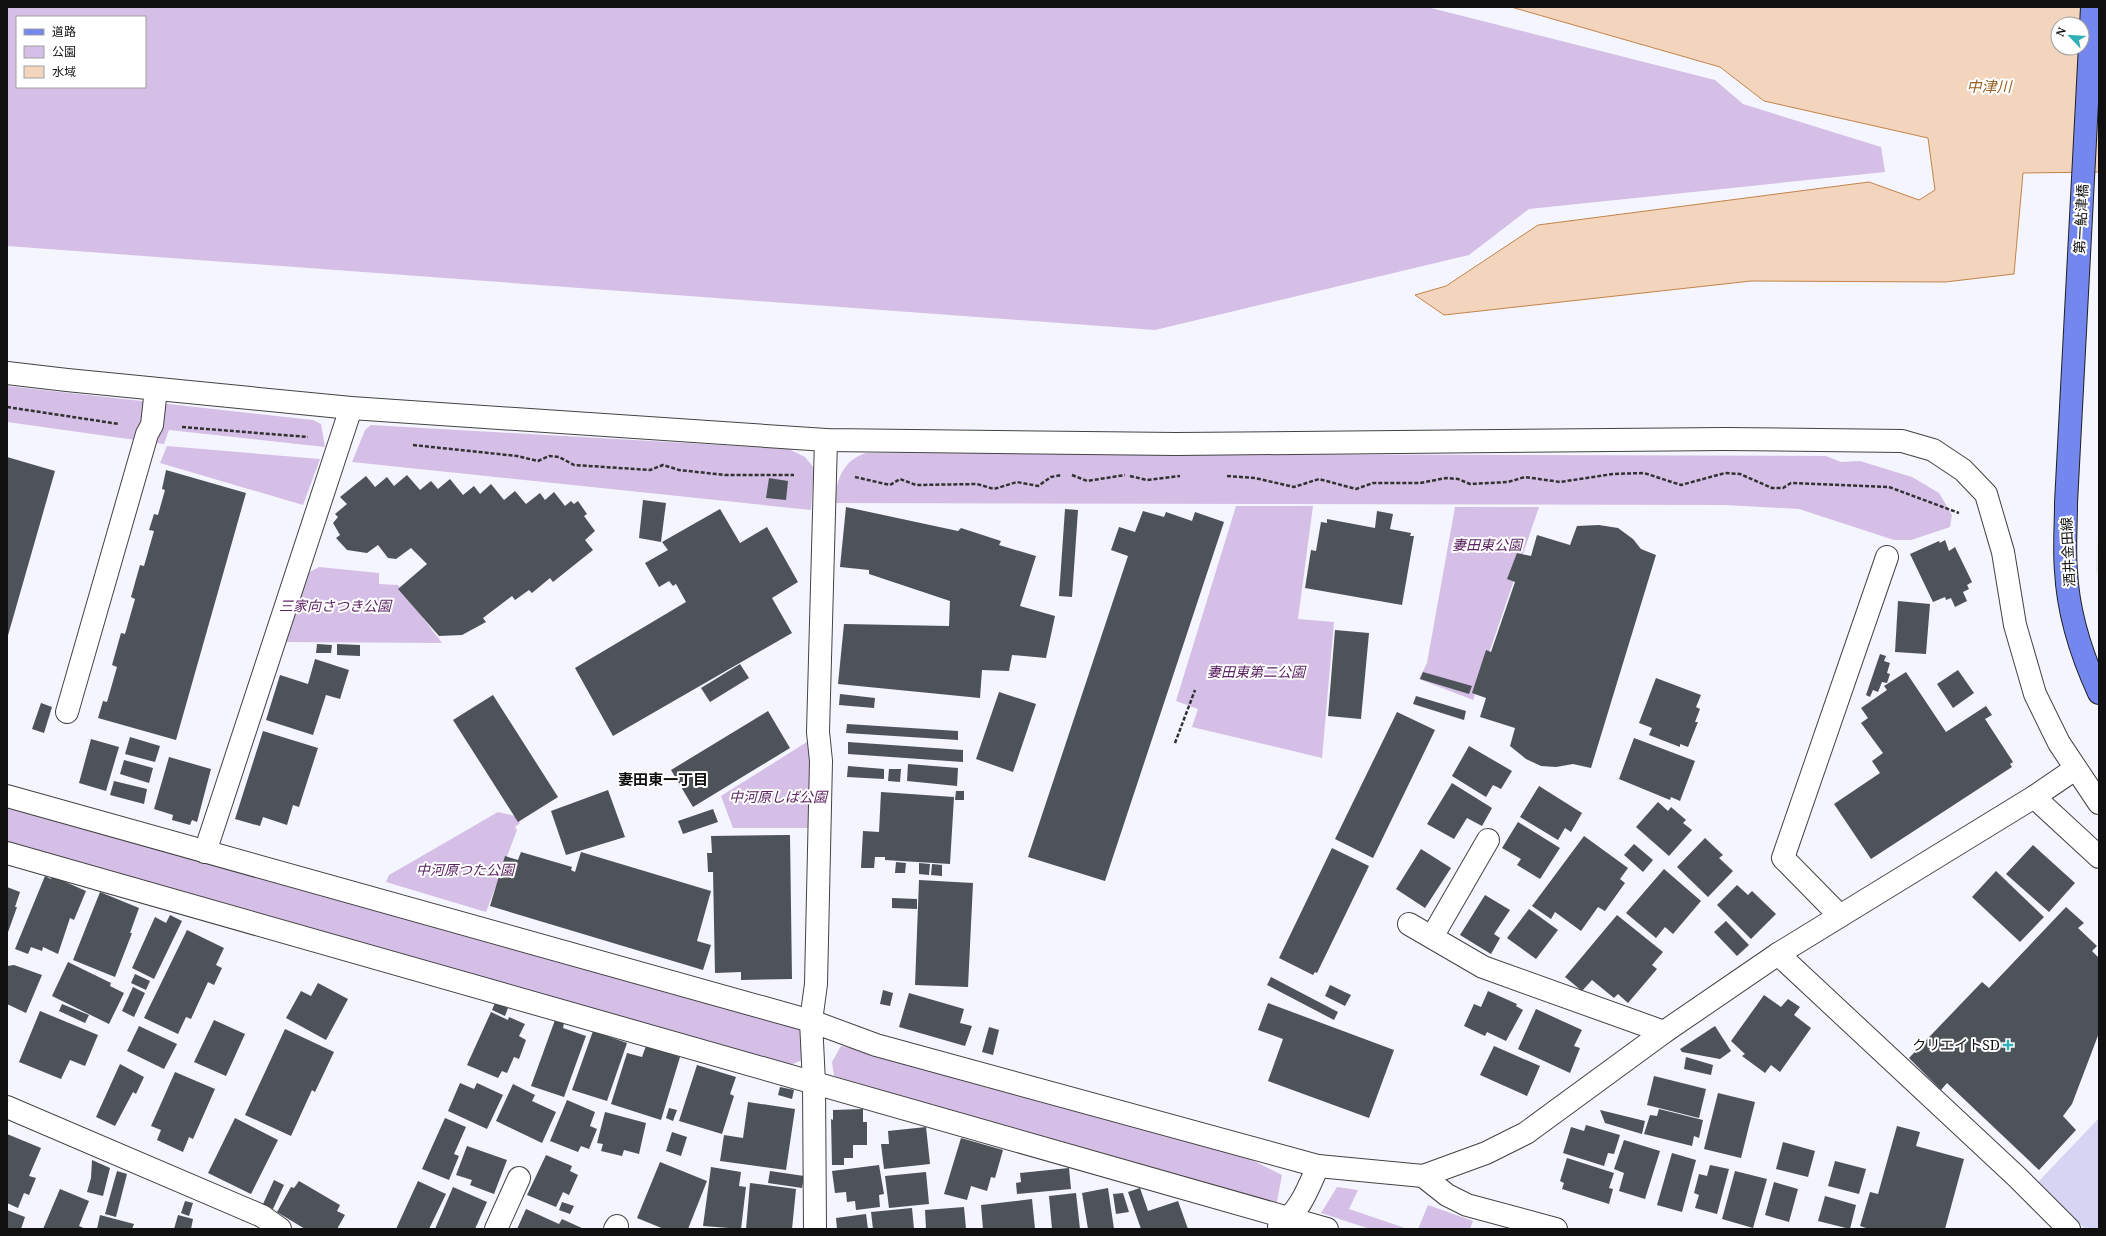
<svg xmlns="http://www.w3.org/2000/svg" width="2106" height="1236" font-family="'Noto Serif','Noto Sans JP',serif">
<rect width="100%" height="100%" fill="#f4f5fe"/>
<!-- industrial -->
<path fill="#e5ede5" d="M2099 507V580L2096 572Z"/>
<!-- farmland -->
<path fill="#d5d5f3" d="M2099 1118V1229H2085L2038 1182Z"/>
<!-- green -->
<g fill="#d6bfe7" fill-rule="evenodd">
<path d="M7 7H1427L1715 80 1743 104 1881 147 1885 172 1529 209 1469 255 1155 330 7 246ZM17 17H145V87H17Z"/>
<path d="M7 386 313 420 321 424 325 447 169 430 164 444 7 422Z"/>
<path d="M371 425 789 449 805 457 814 468 811 510 352 462 365 430Z"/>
<path d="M167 446 320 459 303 505 160 463Z"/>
<path d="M866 453 1826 456 1841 462 1860 461 1912 477 1939 493 1952 515 1950 527 1911 540H1894L1799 509 1725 505 836 503C835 481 843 460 866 453Z"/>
<path d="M1236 506H1313L1298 619 1334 622 1322 758 1192 727 1198 709 1176 701Z"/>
<path d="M1455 507H1539L1473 700 1419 679 1427 663Z"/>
<path d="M319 567 379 573V584L398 585 442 643 282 642 304 575Z"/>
<path d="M810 740 809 828H733L721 796Z"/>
<path d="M7 805 796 1027 804 1035 802 1060 786 1067 7 846Z"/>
<path d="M498 812 516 816 520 823 515 827 517 830 486 912 386 882 389 875Z"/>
<path d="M841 1046 874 1053 1248 1158 1282 1175 1276 1207 834 1076 832 1062Z"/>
<path d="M1337 1187 1358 1190 1349 1209 1408 1229H1370L1321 1213Z"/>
<path d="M1428 1205 1473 1221 1470 1229H1418Z"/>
</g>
<!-- water -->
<path fill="#f2d5bc" stroke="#c38449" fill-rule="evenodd" d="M1511 7H2099V172L2023 173 2014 274 1945 282 1751 281 1444 315 1415 295 1446 286 1538 225 1869 182 1919 200 1935 190 1928 138 1764 101 1720 67ZM2058 24H2082V48H2058Z"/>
<!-- building -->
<g fill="#4d5358">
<path d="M7 457 55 471 7 639Z"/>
<path d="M166 470 246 493 176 740 98 718 103 701 107 702 117 667 112 665 121 633 125 634 135 599 131 597 140 565 144 566 154 531 149 530 154 514 158 515 165 490 162 489Z"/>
<path d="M407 475 420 490 431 481 438 489 450 479 463 495 474 486 480 494 491 484 504 500 515 491 526 504 540 493 545 500 554 492 565 506 571 501 574 504 578 501 587 514 584 516 595 531 585 540 593 550 553 582 550 578 532 593 529 590 515 600 512 596 483 618 486 622 462 635 439 636 398 589 427 564 411 548 396 559 388 558 378 545 367 553 347 550 336 538 340 535 333 523 338 517 335 514 347 504 340 497 366 476 375 487 387 477 394 486Z"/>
<path d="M769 478 788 481 786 500 766 498Z"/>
<path d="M643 500 666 503 661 542 639 538Z"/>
<path d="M846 507 958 531 961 528 1001 541 999 545 1036 556 1020 606 1055 616 1046 658 1012 655 1009 671 982 670 980 698 838 684 844 624 949 626 950 601 869 574V570L840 567Z"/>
<path d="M720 509 740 543 767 527 798 582 772 598 792 633 613 736 575 668 686 602 676 584 673 586 669 581 659 587 645 563 668 550 662 542Z"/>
<path d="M1065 509 1078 510 1072 597 1059 596Z"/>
<path d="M1143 511 1164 517 1166 512 1192 521 1195 512 1224 522 1105 881 1028 857 1128 556 1111 550 1119 527 1135 532Z"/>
<path d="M1377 511 1393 514 1390 529 1411 533 1410 536H1414L1402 605 1305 588 1311 550 1316 551 1321 522 1327 523V519L1375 528Z"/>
<path d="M1599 525 1618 528 1633 539 1641 549 1656 555 1591 768 1573 764 1556 767 1541 766 1526 759 1510 746 1515 728 1480 717 1486 698 1472 693 1486 650 1491 652 1515 582 1507 579 1517 553 1531 556 1537 535 1570 545 1577 526Z"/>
<path d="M1945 540 1949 551 1955 547 1972 582 1967 585 1969 589 1963 592 1967 601 1955 607 1951 598 1946 600 1945 597 1933 602 1910 554 1939 541 1940 543Z"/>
<path d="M1898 601 1930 604 1926 654 1895 652Z"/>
<path d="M1335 630 1369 633 1361 719 1328 716Z"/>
<path d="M317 644 332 645 331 653H316Z"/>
<path d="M337 644 360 645V656L337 655Z"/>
<path d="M1880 654 1886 656 1884 661 1890 663 1887 673 1890 674 1887 683 1882 682 1878 692 1873 690 1870 697 1866 695Z"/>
<path d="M315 659 349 670 340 699 326 695 313 735 266 720 280 675 308 684Z"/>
<path d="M740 664 749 678 710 702 701 688Z"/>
<path d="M1958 670 1974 693 1953 708 1937 684Z"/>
<path d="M1423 672 1472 686 1469 694 1420 679Z"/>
<path d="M1906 672 1946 732 1986 706 1992 715 1985 719 2013 762 2010 764 2012 767 1871 859 1834 804 1880 773 1872 761 1883 753 1861 723 1868 718 1861 708 1887 690 1884 686Z"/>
<path d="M1656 678 1701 695 1696 707 1700 709 1695 722H1698L1688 747 1680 744V747L1649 735 1652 728 1639 723Z"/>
<path d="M999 692 1036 704 1013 772 976 759Z"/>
<path d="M840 694 875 698 874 708 839 705Z"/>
<path d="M493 695 558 797 518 822 453 720Z"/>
<path d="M1416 696 1466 711 1464 720 1413 704Z"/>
<path d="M41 703 52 707 44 733 32 729Z"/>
<path d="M768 711 790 748 693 807 671 770Z"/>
<path d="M1397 712 1435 730 1373 858 1335 839Z"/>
<path d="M847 724 958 731V740L846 733Z"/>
<path d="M263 731 318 748 299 807 293 805 287 825 263 817 260 826 235 819Z"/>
<path d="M130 737 160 746 155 762 125 754Z"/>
<path d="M1634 738 1695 761 1680 801 1671 797 1670 800 1619 779Z"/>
<path d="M91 739 119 747 106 791 79 783Z"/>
<path d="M848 742 963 750V762L848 754Z"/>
<path d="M1469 746 1512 771 1501 789 1493 785 1486 797 1452 776Z"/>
<path d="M169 757 211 769 197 822 192 820 190 825 172 820 173 815 154 809Z"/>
<path d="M124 760 153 768 149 783 120 774Z"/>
<path d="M908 764 958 768 957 786 907 781Z"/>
<path d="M848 766 884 769V779L847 777Z"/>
<path d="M889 769H901L900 782 888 781Z"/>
<path d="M114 781 147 789 144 804 110 795Z"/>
<path d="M1452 783 1492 808 1482 826 1467 818 1454 839 1427 824Z"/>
<path d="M1539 786 1582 813 1571 832 1565 828 1558 840 1520 817Z"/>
<path d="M608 790 625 837 566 855 551 811Z"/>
<path d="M956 791H964V800H955Z"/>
<path d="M881 792 954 797 950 864 885 860V857H875L874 868H861L863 831 879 832Z"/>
<path d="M1658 802 1668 811 1671 807 1686 820 1683 823 1692 830 1669 856 1636 827Z"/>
<path d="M713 809 718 822 683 834 678 821Z"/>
<path d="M1518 822 1560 848 1540 879 1517 865 1521 859 1502 848Z"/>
<path d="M790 835 792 979 741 980V972L715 973 713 872H708L707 853H712L711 836Z"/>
<path d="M1584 836 1628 868 1620 879 1625 883 1605 911 1598 907 1581 931 1555 912 1551 919 1532 906Z"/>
<path d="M1705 838 1723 855 1719 858 1733 871 1708 897 1677 867Z"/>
<path d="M1634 844 1653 860 1643 872 1624 855Z"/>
<path d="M2033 845 2075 883 2049 912 2006 874Z"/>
<path d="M1332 848 1369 866 1317 973 1315 972 1313 975 1279 958Z"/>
<path d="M1421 849 1451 868 1425 908 1396 889Z"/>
<path d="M521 852 572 867 571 870 575 872 581 852 711 891 697 941 711 945 703 970 490 906 505 856 518 860Z"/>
<path d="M896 862 906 863 905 873H895Z"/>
<path d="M919 863 930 864 929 875 919 874Z"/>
<path d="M932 864 942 865V876L931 875Z"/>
<path d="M1664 869 1701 901 1673 934 1665 927 1656 938 1626 913Z"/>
<path d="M1996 871 2044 917 2020 942 1972 897Z"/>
<path d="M45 876 51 879 52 876 86 891 74 920 70 918 58 954 43 947 42 951 31 947 28 954 15 949Z"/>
<path d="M919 880 973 883 968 987 915 985Z"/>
<path d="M1737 885 1748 895 1752 891 1776 914 1751 939 1717 905Z"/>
<path d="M7 887 20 892 15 907H17L7 935Z"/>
<path d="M100 892 139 908 130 933H132L115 977 73 960Z"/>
<path d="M1485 895 1510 910 1494 934 1500 938 1491 954 1460 935Z"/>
<path d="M892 898 917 899V909L892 908Z"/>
<path d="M2066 907 2084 923 2078 928 2097 946 2092 951 2099 958V1033L2072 1104 2063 1116 2076 1130 2039 1170 1947 1083 1941 1090 1909 1058 1982 982 1989 988Z"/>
<path d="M1529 909 1558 930 1536 959 1507 938Z"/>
<path d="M170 915 182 921 154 979 132 968 155 917 166 923Z"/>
<path d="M1617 915 1663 952 1652 965 1657 969 1628 1003 1618 994 1614 998 1592 980 1582 991 1565 977Z"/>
<path d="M1726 921 1749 945 1737 956 1714 932Z"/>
<path d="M187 930 224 948 216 965 222 968 214 985 208 982 191 1019 186 1017 178 1034 144 1018Z"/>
<path d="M68 962 111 983 110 986 124 993 109 1024 52 996Z"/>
<path d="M14 965 42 975 26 1013 7 1004V966Z"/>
<path d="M135 974 150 981 146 990 131 983Z"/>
<path d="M1271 977 1338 1012 1334 1020 1267 985Z"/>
<path d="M318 983 348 999 326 1040 286 1018 301 991 311 996Z"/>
<path d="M1330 985 1351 995 1345 1006 1325 996Z"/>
<path d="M133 987 145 993 134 1017 122 1011Z"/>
<path d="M883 990 893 993 890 1006 880 1004Z"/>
<path d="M1488 991 1517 1004 1516 1006 1523 1010 1506 1041 1487 1032 1485 1036 1464 1026 1474 1004 1481 1007Z"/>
<path d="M909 993 964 1009 960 1023 972 1026 965 1046 899 1027Z"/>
<path d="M1764 995 1781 1007 1788 999 1800 1007 1794 1015 1811 1028 1780 1072 1771 1065 1765 1073 1742 1056 1745 1054 1731 1041Z"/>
<path d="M495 1003 508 1008 505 1016 492 1010Z"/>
<path d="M1268 1003 1394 1050 1369 1118 1268 1081 1283 1039 1258 1030Z"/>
<path d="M62 1004 89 1015 85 1023 59 1011Z"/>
<path d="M1536 1009 1582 1030 1574 1046 1580 1048 1570 1073 1518 1049Z"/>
<path d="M40 1011 98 1035 85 1066 70 1060 61 1079 19 1062Z"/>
<path d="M491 1012 508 1020 509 1017 525 1024 519 1036 526 1040 519 1059 514 1057 507 1073 502 1071 498 1078 467 1065Z"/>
<path d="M214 1020 245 1034 226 1076 194 1062Z"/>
<path d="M555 1020 564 1023 563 1028 586 1036 564 1097 531 1086Z"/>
<path d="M139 1026 177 1044 164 1069 127 1051Z"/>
<path d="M1715 1026 1731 1051 1720 1059 1682 1052 1680 1049Z"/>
<path d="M989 1027 999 1030 993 1055 982 1052Z"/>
<path d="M285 1029 334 1052 315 1092 312 1090 291 1136 245 1115Z"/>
<path d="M593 1031 627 1043 607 1101 572 1090Z"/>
<path d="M646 1046 680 1057 661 1120 611 1104 627 1053 642 1057Z"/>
<path d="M1494 1046 1540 1066 1527 1096 1480 1075Z"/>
<path d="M1686 1057 1713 1065 1711 1075 1684 1069Z"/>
<path d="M120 1064 144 1077 136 1094 133 1092 115 1126 96 1117Z"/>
<path d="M697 1065 736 1077 730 1094 734 1096 722 1134 679 1121Z"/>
<path d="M175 1072 215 1089 193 1139 189 1137 183 1152 157 1140 161 1130 151 1126Z"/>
<path d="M1654 1076 1706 1089 1699 1118 1647 1105Z"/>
<path d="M460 1083 474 1089 477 1083 503 1095 487 1129 448 1111Z"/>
<path d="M513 1084 535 1095 532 1101 556 1112 542 1143 496 1121Z"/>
<path d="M780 1087 794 1090 792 1099 778 1095Z"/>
<path d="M1718 1093 1755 1102 1741 1158 1704 1149Z"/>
<path d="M567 1100 595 1112 590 1126 597 1129 589 1149 581 1146 578 1152 550 1141Z"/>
<path d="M748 1102 795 1109 786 1170 720 1161 724 1135 743 1138Z"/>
<path d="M669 1108 677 1110 673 1121 666 1118Z"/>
<path d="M863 1109V1122H867V1145H853V1158H844V1165H832L831 1119 833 1120V1110Z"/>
<path d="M1659 1109 1703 1120 1699 1138 1694 1136 1692 1146 1644 1134 1650 1115 1657 1116Z"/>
<path d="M1600 1110 1645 1121 1642 1134 1605 1123Z"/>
<path d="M605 1112 646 1123 639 1154 624 1150 622 1156 601 1151 603 1144 597 1143Z"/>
<path d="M235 1118 278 1140 251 1194 208 1173Z"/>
<path d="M445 1118 466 1127 454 1154 459 1156 449 1180 422 1169Z"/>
<path d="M1586 1125 1620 1135 1614 1154 1608 1153 1604 1166 1563 1153 1571 1127 1584 1131Z"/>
<path d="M1897 1126 1920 1132 1916 1146 1964 1159 1945 1229H1869L1860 1226 1870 1192 1878 1194Z"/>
<path d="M926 1127 930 1164 884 1169 881 1144H889L888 1131Z"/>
<path d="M672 1132 687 1137 681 1156 666 1151Z"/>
<path d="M7 1134 41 1148 29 1176 36 1178 29 1195 24 1193 18 1208 7 1203Z"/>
<path d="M961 1138 1003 1150 995 1178 991 1177 987 1191 971 1186 967 1200 944 1194Z"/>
<path d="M1624 1140 1660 1151 1645 1199 1619 1191 1624 1173 1614 1169Z"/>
<path d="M1783 1142 1815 1151 1808 1177 1776 1169Z"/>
<path d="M467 1146 507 1160 494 1194 470 1185 472 1180 456 1175Z"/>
<path d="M1672 1153 1696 1160 1682 1212 1657 1205Z"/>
<path d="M546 1155 572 1166 570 1171 578 1175 569 1195 563 1192 556 1207 527 1195Z"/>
<path d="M1567 1158 1614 1173 1609 1188 1613 1189 1609 1204 1562 1189 1564 1183 1560 1181Z"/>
<path d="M92 1160 110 1168 103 1196 87 1192 91 1178Z"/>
<path d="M1835 1161 1866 1169 1859 1194 1828 1186Z"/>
<path d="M660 1162 707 1181 688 1229H664L637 1218Z"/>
<path d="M879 1165 884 1194 879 1195 880 1207 856 1210 855 1201 847 1202 846 1192 835 1193 832 1171Z"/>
<path d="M1710 1165 1729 1169 1717 1214 1695 1208 1699 1195 1694 1193 1699 1174 1707 1176Z"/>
<path d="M711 1167 741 1172 739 1186 746 1187 741 1229 703 1226Z"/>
<path d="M1069 1168 1071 1189 1017 1194 1016 1183 1021 1182 1020 1173Z"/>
<path d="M117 1171 127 1174 116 1217 105 1214Z"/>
<path d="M770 1171 804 1176 802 1188 768 1183Z"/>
<path d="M1735 1171 1767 1179 1753 1228 1722 1219Z"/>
<path d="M926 1172 929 1204 889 1208 885 1176Z"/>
<path d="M274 1180 284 1185 273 1209 263 1204Z"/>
<path d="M299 1181 340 1205 337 1211 345 1215 337 1229H305L277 1212 291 1187 294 1188Z"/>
<path d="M418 1181 446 1194 429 1229H396Z"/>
<path d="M1774 1182 1798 1189 1789 1222 1765 1215Z"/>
<path d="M750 1183 796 1189 792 1229H746Z"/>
<path d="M453 1187 487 1202 475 1229H435Z"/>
<path d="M1108 1188 1114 1229H1088L1082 1193Z"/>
<path d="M1140 1188 1148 1211 1178 1201 1188 1229H1141L1128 1192Z"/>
<path d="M60 1189 89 1201 79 1226 86 1229H43Z"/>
<path d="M1076 1193 1080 1229H1052L1049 1196Z"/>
<path d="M1123 1193 1129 1212 1116 1214 1113 1194Z"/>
<path d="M1825 1196 1856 1205 1850 1229 1818 1221Z"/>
<path d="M1032 1199 1035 1229H983L981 1205Z"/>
<path d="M185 1201 193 1203 189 1216 181 1213Z"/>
<path d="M562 1202 574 1206 570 1214 559 1210Z"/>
<path d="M964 1207 966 1229H926L925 1210Z"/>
<path d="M912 1208 914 1229H873L871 1212Z"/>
<path d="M526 1209 559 1224 562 1219 584 1229H517Z"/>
<path d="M7 1210 25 1217 21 1229H7Z"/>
<path d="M866 1214 868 1229H837L836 1218Z"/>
<path d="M100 1215 134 1224 132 1229H97Z"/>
<path d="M178 1215 193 1219 191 1229H174Z"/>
</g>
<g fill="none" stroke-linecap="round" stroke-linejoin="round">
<!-- minor casing -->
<g stroke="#434343" stroke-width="24">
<g id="minor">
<path d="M7 373 67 380 351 408 826 440 1176 444 1725 439 1902 441 1933 450 1963 470 1986 494 2003 552 2015 625 2035 694 2059 743 2099 803"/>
<path d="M67 712 147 434 152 425 156 389"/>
<path d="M7 796 811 1021 876 1045 1318 1166 1423 1176 1486 1153 1526 1133 1664 1032 1778 954 2034 797 2075 769"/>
<path d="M2034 797 2099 857"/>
<path d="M205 852 351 408"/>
<path d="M7 853 1327 1229"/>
<path d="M1840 916 1783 858 1887 557"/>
<path d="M1409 924 1483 967 1664 1032"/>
<path d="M1432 937 1488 840"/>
<path d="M1778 954 2017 1177 2069 1229"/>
<path d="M7 1107 262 1216 280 1229"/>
<path d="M1423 1176 1447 1195 1467 1205 1556 1229"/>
<path d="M1279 1227C1301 1209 1307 1191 1318 1166"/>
<path d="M496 1229 519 1178"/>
<path d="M615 1229 617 1226"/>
<path d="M815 1229 814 1083 811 1021 816 984 821 761 818 732 826 440"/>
</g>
</g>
<!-- major casing -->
<g stroke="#212121" stroke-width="24">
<path id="major" d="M2092 7 2066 503C2066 526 2064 549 2066 571 2068 612 2082 656 2099 693"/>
</g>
<!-- path -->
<g stroke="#323232" stroke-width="2.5" stroke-dasharray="4 2" stroke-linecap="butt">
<path d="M7 407 119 424"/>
<path d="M182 427 308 437"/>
<path d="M413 445 517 456 538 461 549 456 559 457 574 465 650 470 663 465 679 470 725 475H794"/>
<path d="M1072 475 1087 481 1125 475"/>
<path d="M1130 476 1147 480 1180 476"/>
<path d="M1227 476 1255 478 1294 487 1319 479 1356 489 1373 483H1420L1446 478 1458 479 1470 484 1508 482 1525 477 1560 482 1613 474 1644 473 1681 485 1725 473 1740 474 1772 488H1783L1791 483 1889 487 1959 513"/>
<path d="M855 477 890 485 900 479 916 485 977 484 994 489 1017 482 1038 486 1051 477 1062 475"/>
<path d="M1175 743 1195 690"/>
</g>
<!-- minor -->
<use href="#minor" stroke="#fff" stroke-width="22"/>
<!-- major -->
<use href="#major" stroke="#7487ee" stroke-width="22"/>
</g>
<!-- markers -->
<path fill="#32b0b6" stroke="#fff" stroke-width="1.5" d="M2006 1039h4v4h4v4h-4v4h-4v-4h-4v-4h4z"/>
<g text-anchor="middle" stroke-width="4" stroke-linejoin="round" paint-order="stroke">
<!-- street labels -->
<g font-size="14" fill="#101010" stroke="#fff">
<text transform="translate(2081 219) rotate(-87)" y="5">第一鮎津橋</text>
<text transform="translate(2068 552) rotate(-93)" y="5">酒井金田線</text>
</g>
<!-- park labels -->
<g font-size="14" font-style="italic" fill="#5c2463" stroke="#fff">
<text x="1487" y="550">妻田東公園</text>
<text x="335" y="611">三家向さつき公園</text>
<text x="1256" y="677">妻田東第二公園</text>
<text x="778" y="802">中河原しば公園</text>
<text x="465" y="875">中河原つた公園</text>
</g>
<!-- poi labels -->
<g font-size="14" fill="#101010" stroke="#fff" text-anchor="end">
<text x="2000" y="1050">クリエイトSD</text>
</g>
<!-- water labels -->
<g font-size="15" font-style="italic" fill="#996022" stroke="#fff">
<text x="1989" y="92">中津川</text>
</g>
<!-- neighbourhood labels -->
<g font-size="15" font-weight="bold" fill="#101010" stroke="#fff">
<text x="663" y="785">妻田東一丁目</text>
</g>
</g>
<!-- border -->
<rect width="2106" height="1236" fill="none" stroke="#101010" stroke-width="16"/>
<!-- legend -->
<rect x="16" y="16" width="130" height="72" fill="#ffffff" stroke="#9f9f9f"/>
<rect x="24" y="29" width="20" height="6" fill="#7487ee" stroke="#9f9f9f"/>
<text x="52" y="36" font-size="12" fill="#101010">道路</text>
<rect x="24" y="46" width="20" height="12" fill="#d6bfe7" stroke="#9f9f9f"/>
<text x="52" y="56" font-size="12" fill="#101010">公園</text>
<rect x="24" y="66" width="20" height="12" fill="#f2d5bc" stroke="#9f9f9f"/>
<text x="52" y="76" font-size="12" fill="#101010">水域</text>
<!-- north arrow -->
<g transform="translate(2070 36) rotate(295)"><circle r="19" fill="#ffffff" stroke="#9f9f9f"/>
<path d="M0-3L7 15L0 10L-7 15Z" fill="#32b0b6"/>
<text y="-6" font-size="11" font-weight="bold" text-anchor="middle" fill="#101010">N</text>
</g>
</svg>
